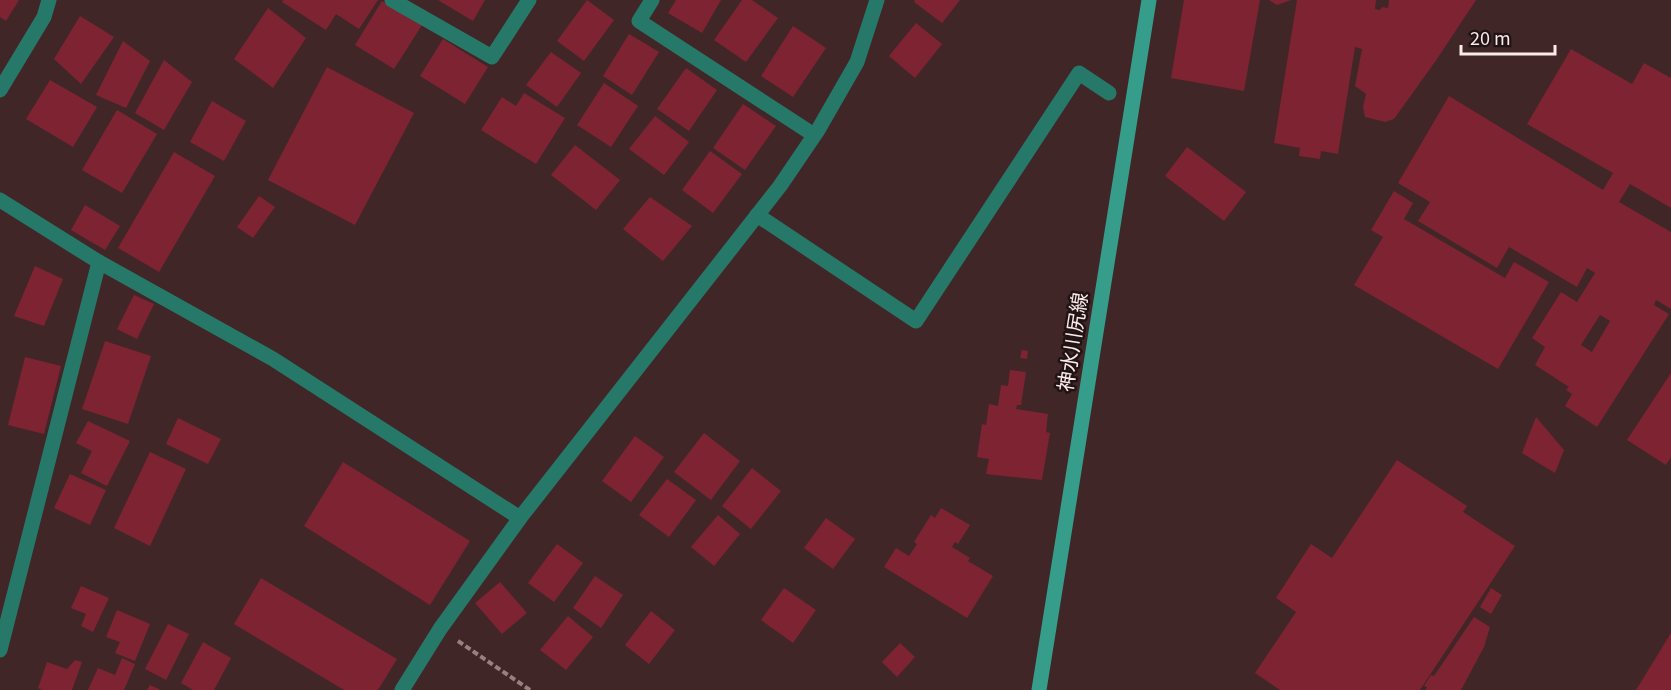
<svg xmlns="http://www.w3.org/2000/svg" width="1671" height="690" font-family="Georgia,'Noto Sans JP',serif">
<rect width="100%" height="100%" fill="#412628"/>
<!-- building -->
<g fill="#7d2332" fill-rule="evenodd">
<path d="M0 0H19L6 21 0 17Z"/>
<path d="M283 0H378L359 29 336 14 326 30 282 2Z"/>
<path d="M438 0H485L473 21Z"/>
<path d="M587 0 614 20 584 61 557 41Z"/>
<path d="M676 0H721L702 33 668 13Z"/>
<path d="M742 0H752L778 18 746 62 714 40Z"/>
<path d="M915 0H960L942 23 914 2Z"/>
<path d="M1184 0H1260L1244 91 1171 78Z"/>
<path d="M1269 0H1291L1277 5Z"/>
<path d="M1297 0H1376L1375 9 1380 10 1382 7 1388 8 1389 0H1476L1437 59 1394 119 1385 122 1365 117 1363 107 1366 94 1355 86 1362 49 1355 47 1338 154 1321 151 1320 159 1299 156 1300 148 1274 143Z"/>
<path d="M382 1 422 25 394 69 355 45Z"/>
<path d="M268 8 306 38 273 88 234 59Z"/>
<path d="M80 16 114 37 81 84 54 59Z"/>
<path d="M916 23 942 44 915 78 889 56Z"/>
<path d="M793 26 826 48 793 97 761 76Z"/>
<path d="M629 34 659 52 632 95 603 76Z"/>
<path d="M443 39 488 67 465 104 420 76Z"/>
<path d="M123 41 150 61 126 108 96 95Z"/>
<path d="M1571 49 1632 84 1644 63 1671 78V208L1630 184 1619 202 1671 232V309L1656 300 1654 305 1669 314 1597 427 1565 406 1572 394 1566 390 1569 387 1535 365 1545 347 1532 338 1561 292 1577 302 1595 273 1587 268 1577 287 1509 247 1497 268 1418 221 1430 202 1398 183 1449 96 1603 190 1613 173 1527 124ZM1600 315 1610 321 1592 352 1581 345Z"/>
<path d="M551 52 581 73 557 107 526 85Z"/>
<path d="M164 60 192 82 164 130 135 113Z"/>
<path d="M327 67 414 113 355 225 268 180Z"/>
<path d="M686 68 717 90 689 131 657 109Z"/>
<path d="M50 80 97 107 73 147 26 119Z"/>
<path d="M604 83 638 106 611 147 577 125Z"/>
<path d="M524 93 565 118 536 164 481 130 502 97 516 106Z"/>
<path d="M212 101 246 121 224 161 190 142Z"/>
<path d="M743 104 776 126 745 170 713 148Z"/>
<path d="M117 110 157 134 122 193 82 170Z"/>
<path d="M655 116 689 142 664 175 629 149Z"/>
<path d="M575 145 620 180 596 210 551 175Z"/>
<path d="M1187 147 1246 192 1224 221 1165 176Z"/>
<path d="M710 151 742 174 713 213 682 190Z"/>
<path d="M174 152 215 176 159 272 118 248Z"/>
<path d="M1394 191 1413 203 1404 219 1505 278 1514 262 1549 282 1498 369 1354 285 1383 237 1371 230Z"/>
<path d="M259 196 275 207 253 238 237 227Z"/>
<path d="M650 197 692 226 663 261 623 229Z"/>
<path d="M85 205 120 226 105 250 71 230Z"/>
<path d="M35 266 63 279 44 326 14 316Z"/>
<path d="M134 295 154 304 137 339 117 329Z"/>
<path d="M105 341 151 356 128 424 82 409Z"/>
<path d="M1022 350 1028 351 1027 359 1020 358Z"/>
<path d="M25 357 61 366 44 434 8 425Z"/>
<path d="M1010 370 1026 372 1021 405H1017L1016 409 1048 414 1046 432 1050 433 1042 480 986 474 989 459 977 457 982 424 986 425 989 404 998 406 1001 385 1008 386Z"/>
<path d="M1671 373V457L1666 465 1627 440Z"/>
<path d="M1536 417 1564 450 1555 473 1522 453Z"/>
<path d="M178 418 221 439 208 464 166 444Z"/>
<path d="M88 421 130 441 107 486 81 473 92 451 76 443Z"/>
<path d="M704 433 740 461 711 500 674 472Z"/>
<path d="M635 436 664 457 631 502 602 481Z"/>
<path d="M150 452 186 469 150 546 114 528Z"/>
<path d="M1397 460 1467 506 1463 512 1515 546 1420 690H1280L1255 673 1296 612 1276 598 1311 544 1332 558Z"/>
<path d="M343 462 470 541 430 605 304 526Z"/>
<path d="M752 468 781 491 751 529 722 506Z"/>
<path d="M70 474 106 490 90 525 54 508Z"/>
<path d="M667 479 696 500 669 537 639 515Z"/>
<path d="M941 508 970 525 958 544 955 542 952 547 970 558 968 561 993 576 967 618 884 567 896 548 909 556 917 544 914 542 931 515 935 518Z"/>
<path d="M718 515 740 534 714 566 691 547Z"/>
<path d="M826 518 855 539 833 569 804 548Z"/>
<path d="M557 544 583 563 554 602 528 583Z"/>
<path d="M595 576 623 595 601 628 573 608Z"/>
<path d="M261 578 397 659 378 690H344L234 624Z"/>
<path d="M500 582 527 613 502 634 475 603Z"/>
<path d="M81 586 109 598 93 632 81 626 86 614 71 608Z"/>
<path d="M784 588 816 610 793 643 761 620Z"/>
<path d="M1491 588 1502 595 1491 614 1480 607Z"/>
<path d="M117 610 150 624 135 661 115 653 120 642 106 637Z"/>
<path d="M651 611 675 630 649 664 625 645Z"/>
<path d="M568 616 593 637 566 670 540 650Z"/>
<path d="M1474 617 1490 627 1484 647 1461 690H1426L1427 687 1424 686 1431 675 1434 676Z"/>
<path d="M168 624 189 634 166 680 145 669Z"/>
<path d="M1671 633V690H1636Z"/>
<path d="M203 642 231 658 214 690H193L181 683Z"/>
<path d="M900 643 915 657 897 677 882 662Z"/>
<path d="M122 658 135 664 124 690H88L98 668 115 675Z"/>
<path d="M75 660 82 662 72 690H43L38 688 47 662 67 669Z"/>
<path d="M150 685 161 690H147Z"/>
</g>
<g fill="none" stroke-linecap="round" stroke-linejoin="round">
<!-- path -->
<path stroke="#978081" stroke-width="4" stroke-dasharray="6 3" stroke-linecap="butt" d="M458 641 530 690"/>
<!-- street -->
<g stroke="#267969" stroke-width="15">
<path d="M392 0 492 57 529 0"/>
<path d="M652 0 639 21 814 135"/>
<path d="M0 90 44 17 49 0"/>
<path d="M0 200 99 262 273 359 520 518"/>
<path d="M757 215 916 321 1079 73 1109 93"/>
<path d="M0 650 99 262"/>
<path d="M402 690 440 629 520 518 780 186 818 130 857 62 877 0"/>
</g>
<!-- secondary -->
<path stroke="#359d89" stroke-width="15" d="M1039 690 1149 0"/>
</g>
<g text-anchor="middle" stroke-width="5" stroke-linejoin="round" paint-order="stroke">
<!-- street labels -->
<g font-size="20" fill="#fce9ea" stroke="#1f1314">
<text transform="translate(1073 342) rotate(-81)" y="7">神水川尻線</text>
</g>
</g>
<!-- scale -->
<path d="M1461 45v9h94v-9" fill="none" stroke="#fce9ea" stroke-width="3"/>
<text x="1470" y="45" font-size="18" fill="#fce9ea" stroke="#1f1314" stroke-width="4.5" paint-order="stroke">20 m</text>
</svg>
